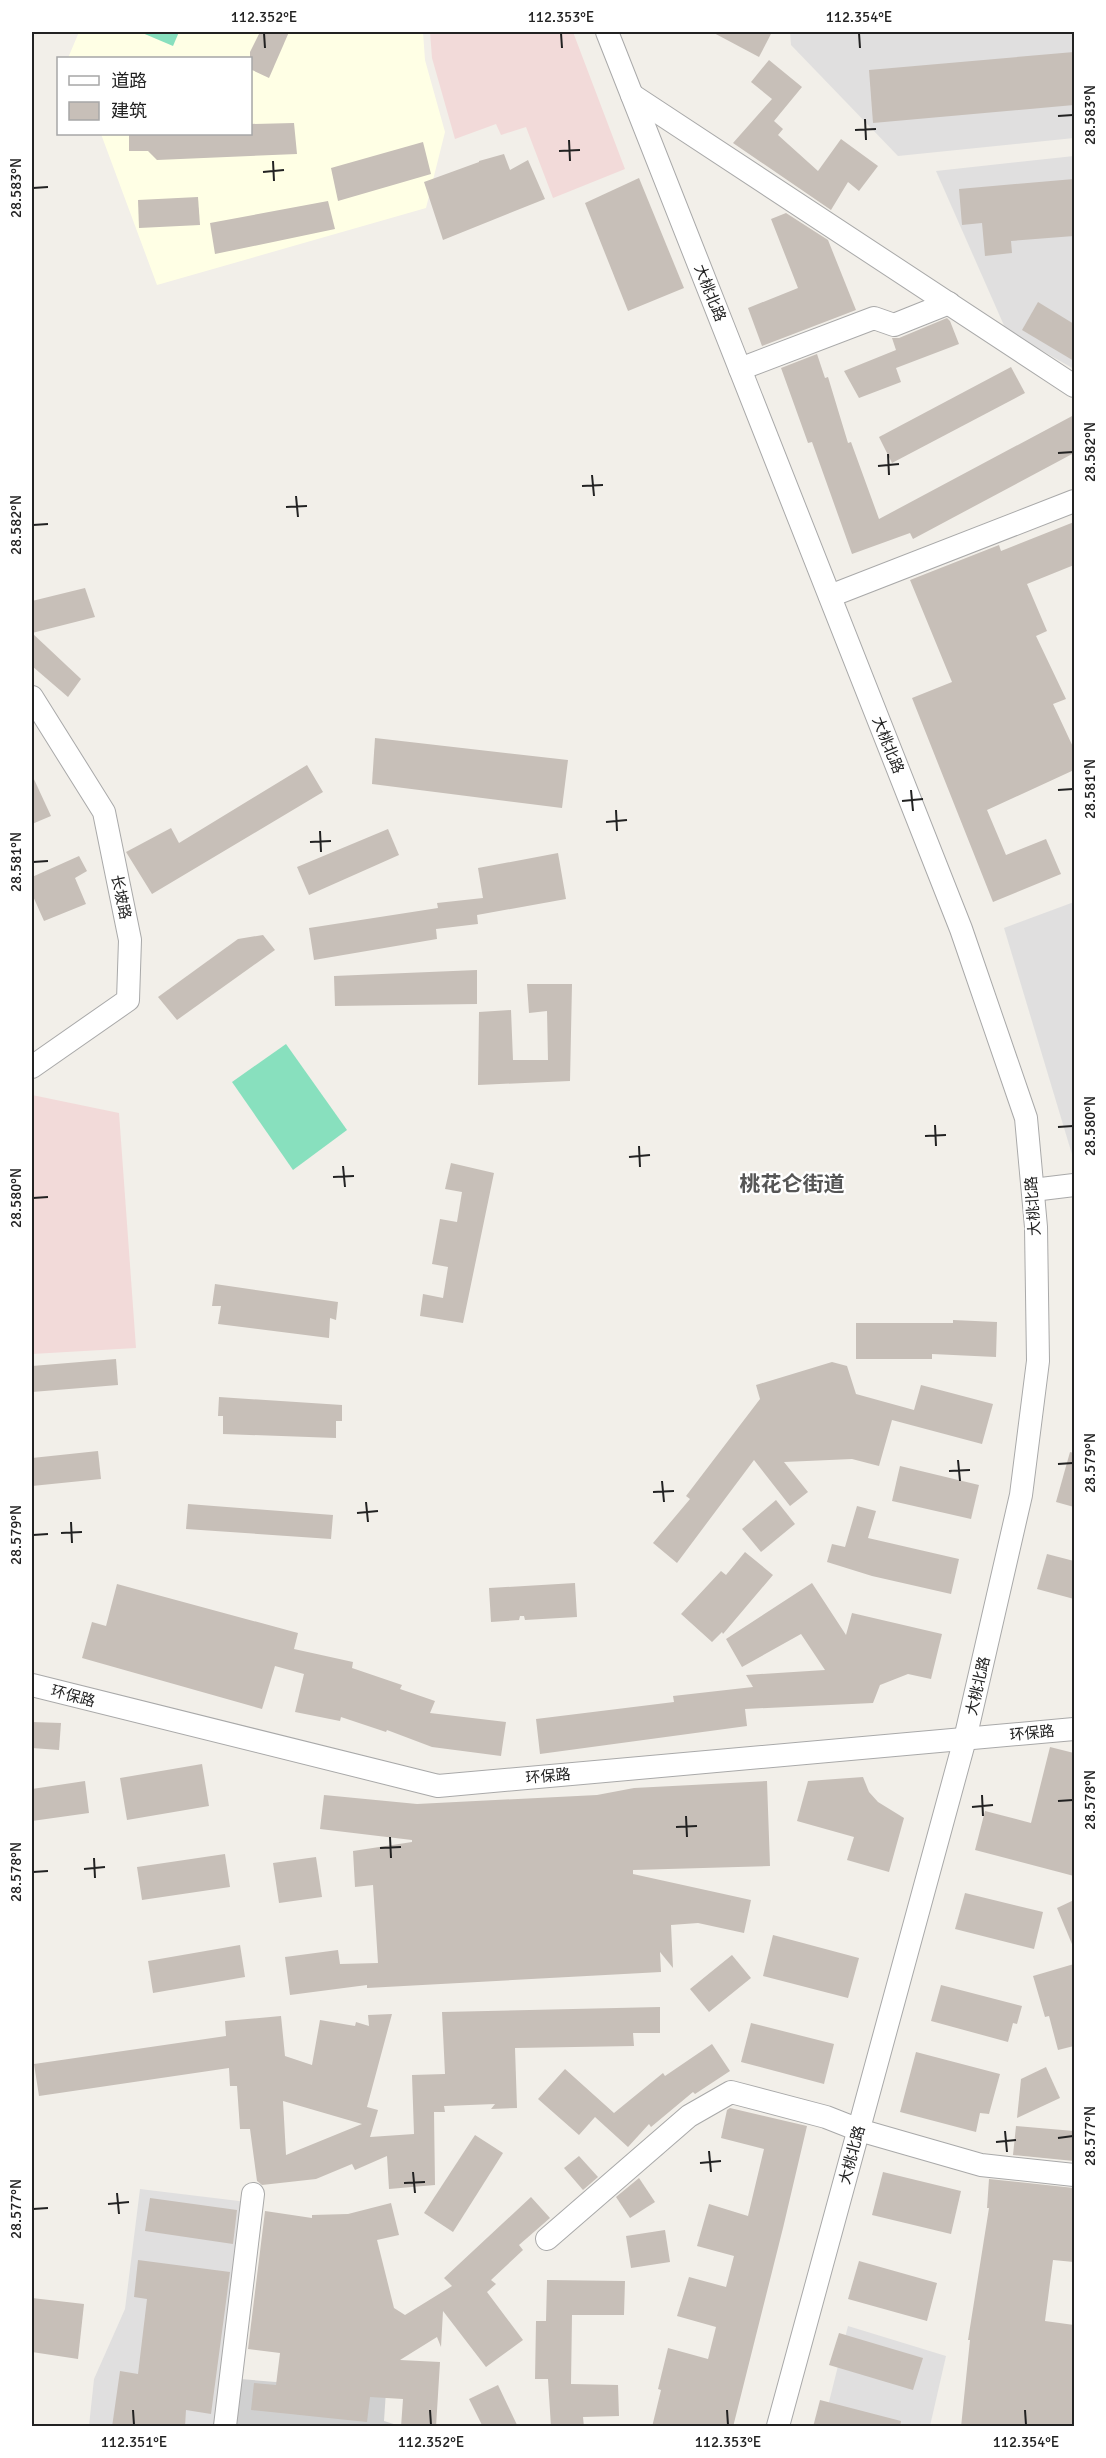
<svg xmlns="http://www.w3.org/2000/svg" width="1106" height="2458" font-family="Signika,'Noto Sans SC',sans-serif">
<rect width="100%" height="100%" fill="#f2efe9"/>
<!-- residential -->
<g fill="#e0dfdf">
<path d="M790 32H1074V138L898 156 791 45Z"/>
<path d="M1074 156V369L1006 330 936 171Z"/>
<path d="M1074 902V1161L1004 928Z"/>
<path d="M140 2189 247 2202 220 2426H89L94 2379 125 2309Z"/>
<path d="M848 2326 946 2356 930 2426H823Z"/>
</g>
<!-- commercial -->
<g fill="#f2dad9">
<path d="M430 32H573L625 169 553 198 526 127 501 135 496 124 455 139 432 58Z"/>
<path d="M32 1095 119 1113 136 1348 32 1354Z"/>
</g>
<!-- education -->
<path fill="#ffffe5" d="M79 32H423L425 60 445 132 426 208 157 285 101 134H250V58H68Z"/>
<!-- religious -->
<path fill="#d0d0d0" d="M240 2379 386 2391 384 2421 400 2426H235Z"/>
<!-- pitch -->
<g fill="#88e0be">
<path d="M140 32H179L173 46Z"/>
<path d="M286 1044 347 1130 293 1170 232 1082Z"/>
</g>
<!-- building -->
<g fill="#c7bfb8" fill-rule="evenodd">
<path d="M260 32H289L269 78 250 69V52Z"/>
<path d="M712 32H772L759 57Z"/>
<path d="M1074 52V105L873 123 869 70Z"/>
<path d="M769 60 802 87 774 121 783 129 778 135 818 171 841 139 878 166 859 191 848 182 831 210 733 143 772 99 751 82Z"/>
<path d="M294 123 297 154 157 160 148 151H129V134H250V124Z"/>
<path d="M423 142 431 174 338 201 331 168Z"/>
<path d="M504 154 510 170 528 160 545 199 443 240 424 182 479 162V161Z"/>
<path d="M639 178 684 288 628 311 585 203Z"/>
<path d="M1074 179V236L1011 241 1012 253 985 256 982 223 962 225 959 189Z"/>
<path d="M198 197 200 225 139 228 138 200Z"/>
<path d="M328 201 335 229 215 254 210 223Z"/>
<path d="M786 213 828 240 856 310 762 346 748 308 798 288 771 219Z"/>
<path d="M1038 302 1074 324V361L1022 330Z"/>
<path d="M947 318 950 321 959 344 896 368 901 382 859 398 844 371 896 350 892 338H899Z"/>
<path d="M817 354 825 378 828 377 848 443 851 442 879 519 1074 415V453L913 539 910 533 852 554 812 442 808 443 781 368Z"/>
<path d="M1011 367 1025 393 892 463 879 437Z"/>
<path d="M1074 522V565L1027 584 1047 631 1036 636 1066 699 1053 704 1074 749V770L987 810 1006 855 1046 839 1061 874 993 902 912 698 952 682 910 580 999 545 1001 551Z"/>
<path d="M85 588 95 617 32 633V601Z"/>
<path d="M32 633 81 679 68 697 32 666Z"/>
<path d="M375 738 568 760 562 808 372 784Z"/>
<path d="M307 765 323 792 152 894 126 852 171 828 179 843Z"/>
<path d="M32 775 51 816 32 824Z"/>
<path d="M388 829 399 855 309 895 297 867Z"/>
<path d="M558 853 566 899 477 915 478 924 436 929 437 939 314 960 309 928 438 908 437 903 483 898 478 868Z"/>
<path d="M79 856 87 871 75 878 86 904 44 921 32 894V877Z"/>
<path d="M263 935 275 950 177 1020 158 997 238 939Z"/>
<path d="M477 970V1004L335 1006 334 976Z"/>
<path d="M527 984H572L570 1081 478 1085 479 1012 511 1010 513 1060H548L547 1011 529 1013Z"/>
<path d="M451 1163 494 1173 463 1323 420 1316 423 1294 443 1298 448 1267 432 1264 440 1219 457 1222 462 1192 445 1189Z"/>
<path d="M215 1284 338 1302 336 1320 330 1318 329 1338 218 1324 221 1306H212Z"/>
<path d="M953 1320 997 1322 996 1357 932 1354V1359H856V1323H953Z"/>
<path d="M116 1359 118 1385 32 1392V1366Z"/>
<path d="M832 1362 847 1366 856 1394 914 1410 921 1385 993 1404 982 1444 892 1420 879 1466 852 1459 784 1462 808 1492 790 1506 754 1460 677 1563 653 1543 690 1499 686 1496 760 1399 756 1385Z"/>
<path d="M219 1397 342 1405V1421H336V1438L223 1434V1416H218Z"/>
<path d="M98 1451 101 1479 32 1486V1458Z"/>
<path d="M1070 1452 1074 1453V1507L1056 1502Z"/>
<path d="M900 1466 979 1485 971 1519 892 1501Z"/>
<path d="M776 1500 795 1524 761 1552 742 1529Z"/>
<path d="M188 1504 333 1515 331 1539 186 1529Z"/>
<path d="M857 1506 876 1511 868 1538 959 1559 951 1594 872 1576 827 1562 832 1544 845 1547Z"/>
<path d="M745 1552 773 1575 723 1634 722 1632 712 1642 681 1614 721 1571 726 1575Z"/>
<path d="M1047 1554 1074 1561V1599L1037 1589Z"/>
<path d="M575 1583 577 1617 525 1620 524 1616H520L519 1620 491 1622 489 1588Z"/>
<path d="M812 1583 846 1635 852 1613 942 1634 931 1679 908 1674 880 1685 873 1703 745 1709 747 1726 540 1754 536 1719 674 1702 673 1696 753 1687 746 1675 825 1670 801 1634 742 1667 726 1639Z"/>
<path d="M117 1584 298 1633 294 1649 353 1662 352 1668 402 1685 400 1689 435 1701 430 1713 506 1722 501 1756 432 1747 387 1730 386 1732 341 1717 340 1721 295 1712 304 1674 275 1666 262 1709 82 1658 92 1622 106 1626Z"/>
<path d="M32 1722 61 1723 59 1750 32 1748Z"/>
<path d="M1050 1747 1074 1753V1876L975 1850 985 1811 1031 1823Z"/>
<path d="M202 1764 209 1806 127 1820 120 1778Z"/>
<path d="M863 1777 869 1792 878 1802 904 1818 889 1872 847 1860 854 1837 797 1821 808 1781Z"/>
<path d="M85 1781 89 1813 32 1821V1789Z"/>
<path d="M767 1781 770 1866 633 1870V1874L751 1900 744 1933 698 1923 671 1925 673 1968 660 1952 661 1972 367 1988V1985L290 1995 285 1957 338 1950 340 1964 378 1963 373 1885 355 1887 353 1851 412 1842V1840L320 1829 324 1795 417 1804 597 1795 634 1788Z"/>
<path d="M225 1854 230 1887 142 1900 137 1867Z"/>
<path d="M316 1857 322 1897 279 1903 273 1863Z"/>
<path d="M965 1893 1043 1912 1034 1949 955 1929Z"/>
<path d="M1074 1900V1949L1057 1908Z"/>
<path d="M773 1935 859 1958 848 1998 763 1976Z"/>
<path d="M240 1945 245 1977 153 1993 148 1961Z"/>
<path d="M732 1955 751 1978 709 2012 690 1989Z"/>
<path d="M1074 1964V2046L1058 2050 1049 2016 1045 2017 1033 1976Z"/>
<path d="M941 1985 1022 2006 1017 2024 1013 2023 1008 2042 931 2021Z"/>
<path d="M660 2007V2033H633L634 2046 515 2048 517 2108 491 2109 495 2104 444 2106 445 2112H434L435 2185 389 2189 387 2156 355 2170 352 2164 316 2179 262 2185 257 2181 250 2129H240L237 2086H230L229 2068 39 2096 34 2064 226 2036 225 2021 281 2016 285 2056 312 2065 320 2020 355 2026 356 2022 369 2026 368 2015 392 2014 367 2107 378 2110 370 2137 414 2134 412 2075 445 2074 442 2012ZM283 2101 362 2124 286 2155Z"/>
<path d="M751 2023 834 2044 824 2084 741 2062Z"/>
<path d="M712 2044 730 2071 695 2094 693 2092 651 2127 649 2124 628 2147 595 2117 579 2135 538 2099 565 2069 614 2113 663 2073 665 2076Z"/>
<path d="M916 2052 1000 2074 989 2114 980 2113 976 2132 900 2112Z"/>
<path d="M1046 2067 1060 2098 1017 2118 1021 2079Z"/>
<path d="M730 2108 807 2126 783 2228 733 2427H652L661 2390 658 2389 668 2348 708 2359 716 2327 677 2316 689 2277 726 2287 734 2256 697 2246 709 2204 748 2216 764 2149 721 2138 727 2110Z"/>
<path d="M1016 2126 1074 2131V2161L1013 2155Z"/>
<path d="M475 2135 503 2153 453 2232 424 2213Z"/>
<path d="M579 2156 598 2177 583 2190 564 2168Z"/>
<path d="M883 2172 961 2191 951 2234 872 2215Z"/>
<path d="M639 2178 655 2202 630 2218 616 2197Z"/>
<path d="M989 2179 1074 2188V2262L1053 2260 1045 2321 1074 2325V2427H961L970 2340H968L989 2208H987Z"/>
<path d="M531 2197 550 2218 519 2245 523 2250 491 2280 496 2284 487 2292 523 2340 486 2367 443 2311 441 2347 437 2337 400 2360 440 2362 436 2427H401L403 2399 370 2397 367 2422 251 2410 254 2383 276 2385 280 2353 248 2349 265 2211 312 2218V2215L348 2214 391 2203 399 2235 377 2240 394 2308 405 2315 452 2286 444 2278Z"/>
<path d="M150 2198 237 2210 233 2244 145 2231Z"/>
<path d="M665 2230 670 2262 631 2268 626 2236Z"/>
<path d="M138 2260 230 2272 211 2414 186 2410 185 2427H112L120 2371 138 2374 147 2299 134 2297Z"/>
<path d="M859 2261 937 2283 927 2321 848 2299Z"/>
<path d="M547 2280 625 2281 624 2315H572L571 2384 618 2385 619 2416 583 2417 584 2427H551L548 2379H535L536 2321H546Z"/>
<path d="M32 2298 84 2304 78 2359 32 2352Z"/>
<path d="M839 2333 923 2358 913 2390 829 2365Z"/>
<path d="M498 2385 518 2427H483L469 2399Z"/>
<path d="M820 2400 901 2421 900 2427H813Z"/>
</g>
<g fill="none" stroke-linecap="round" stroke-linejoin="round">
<!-- minor casing -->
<g stroke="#a9a9a9" stroke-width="24">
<g id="minor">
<path d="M607 32 961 929 1026 1118 1036 1227 1038 1361 1021 1495 965 1739 778 2426"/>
<path d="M632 95 1074 386"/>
<path d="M740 369 874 318 894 325 949 303"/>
<path d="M830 596 1074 501"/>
<path d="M32 697 104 812 130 940 128 1000 32 1067"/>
<path d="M1033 1190 1074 1185"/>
<path d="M32 1685 438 1786 1074 1729"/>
<path d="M547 2239 689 2116 731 2092 826 2117 859 2130 981 2165 1074 2175"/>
<path d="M225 2426 253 2194"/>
</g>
</g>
<!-- minor -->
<use href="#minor" stroke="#fff" stroke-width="22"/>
</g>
<!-- ticks -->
<path fill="none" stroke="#222" stroke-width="2" d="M264 33 265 48M561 33 562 48M859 33 860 48M1058 116 1073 115M865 119 866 140M855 130 876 129M569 140 570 161M559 151 580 150M273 161 274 181M263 172 284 170M33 188 48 187M1058 453 1073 452M888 454 889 475M878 466 899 464M592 475 594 496M582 486 603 485M296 496 298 517M286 507 307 506M33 525 48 524M911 790 913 811M1058 790 1073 789M902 801 923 799M616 810 617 831M606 822 627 820M320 831 321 852M310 842 331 841M33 862 48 861M935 1125 936 1146M1058 1127 1073 1126M925 1136 946 1135M639 1146 640 1167M629 1157 650 1155M343 1166 345 1187M333 1177 354 1176M33 1198 48 1197M958 1460 960 1481M1058 1464 1073 1463M949 1471 970 1470M662 1481 664 1502M653 1492 674 1491M366 1502 368 1522M357 1513 378 1511M71 1522 72 1543M61 1533 82 1532M33 1535 48 1534M982 1795 983 1816M1058 1801 1073 1800M972 1807 993 1805M686 1816 687 1837M676 1827 697 1826M390 1837 391 1858M380 1848 401 1847M94 1858 95 1878M84 1869 105 1867M33 1872 48 1871M1005 2131 1007 2152M1058 2138 1073 2136M996 2142 1016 2140M709 2151 711 2172M700 2163 721 2161M413 2172 415 2193M404 2183 425 2182M117 2193 119 2214M108 2204 129 2202M33 2209 48 2208M133 2410 134 2425M430 2410 431 2425M727 2410 728 2425M1025 2410 1026 2425"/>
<g text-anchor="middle" stroke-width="4.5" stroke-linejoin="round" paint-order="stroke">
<!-- street labels -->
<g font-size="15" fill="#222" stroke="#fff">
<text transform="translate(710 293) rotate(68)" y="5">大桃北路</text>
<text transform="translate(888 745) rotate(68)" y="5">大桃北路</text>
<text transform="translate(121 897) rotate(78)" y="5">长坡路</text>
<text transform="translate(1033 1206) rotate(-94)" y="5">大桃北路</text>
<text transform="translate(978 1686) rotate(-77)" y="5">大桃北路</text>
<text transform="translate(73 1696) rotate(15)" y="5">环保路</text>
<text transform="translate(1032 1733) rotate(-6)" y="5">环保路</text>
<text transform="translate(548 1776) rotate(-5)" y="5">环保路</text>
<text transform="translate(852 2155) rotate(-75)" y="5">大桃北路</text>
</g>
<!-- district labels -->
<g font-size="21" font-weight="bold" fill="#555" stroke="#fff">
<text x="792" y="1191">桃花仑街道</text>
</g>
</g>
<!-- border -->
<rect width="1106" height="2458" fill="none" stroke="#ffffff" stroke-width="66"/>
<!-- legend -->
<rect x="57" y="57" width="195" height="78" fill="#ffffff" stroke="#a7a7a7" stroke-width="1.5"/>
<rect x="69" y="76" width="30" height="9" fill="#ffffff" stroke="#a7a7a7" stroke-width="1.5"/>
<text x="111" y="87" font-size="18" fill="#222222">道路</text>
<rect x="69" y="102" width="30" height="18" fill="#c7bfb8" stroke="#a7a7a7" stroke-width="1.5"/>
<text x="111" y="117" font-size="18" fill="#222222">建筑</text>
<rect x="33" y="33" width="1040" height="2392" fill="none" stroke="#222" stroke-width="2"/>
<g font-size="15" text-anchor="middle" fill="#222">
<text x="264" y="22">112.352°E</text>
<text x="561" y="22">112.353°E</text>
<text x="859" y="22">112.354°E</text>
<text transform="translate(1090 115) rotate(-90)" y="5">28.583°N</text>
<text transform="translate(16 188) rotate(-90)" y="5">28.583°N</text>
<text transform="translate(1090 452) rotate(-90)" y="5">28.582°N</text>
<text transform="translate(16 525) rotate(-90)" y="5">28.582°N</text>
<text transform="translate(1090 789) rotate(-90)" y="5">28.581°N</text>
<text transform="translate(16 862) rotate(-90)" y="5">28.581°N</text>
<text transform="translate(1090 1126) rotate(-90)" y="5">28.580°N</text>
<text transform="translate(16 1198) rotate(-90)" y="5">28.580°N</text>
<text transform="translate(1090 1463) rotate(-90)" y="5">28.579°N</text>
<text transform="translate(16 1535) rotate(-90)" y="5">28.579°N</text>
<text transform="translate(1090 1800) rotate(-90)" y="5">28.578°N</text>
<text transform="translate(16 1872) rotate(-90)" y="5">28.578°N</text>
<text transform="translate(1090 2136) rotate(-90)" y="5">28.577°N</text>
<text transform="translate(16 2209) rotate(-90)" y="5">28.577°N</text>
<text x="134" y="2447">112.351°E</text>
<text x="431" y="2447">112.352°E</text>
<text x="728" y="2447">112.353°E</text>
<text x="1026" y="2447">112.354°E</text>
</g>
</svg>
